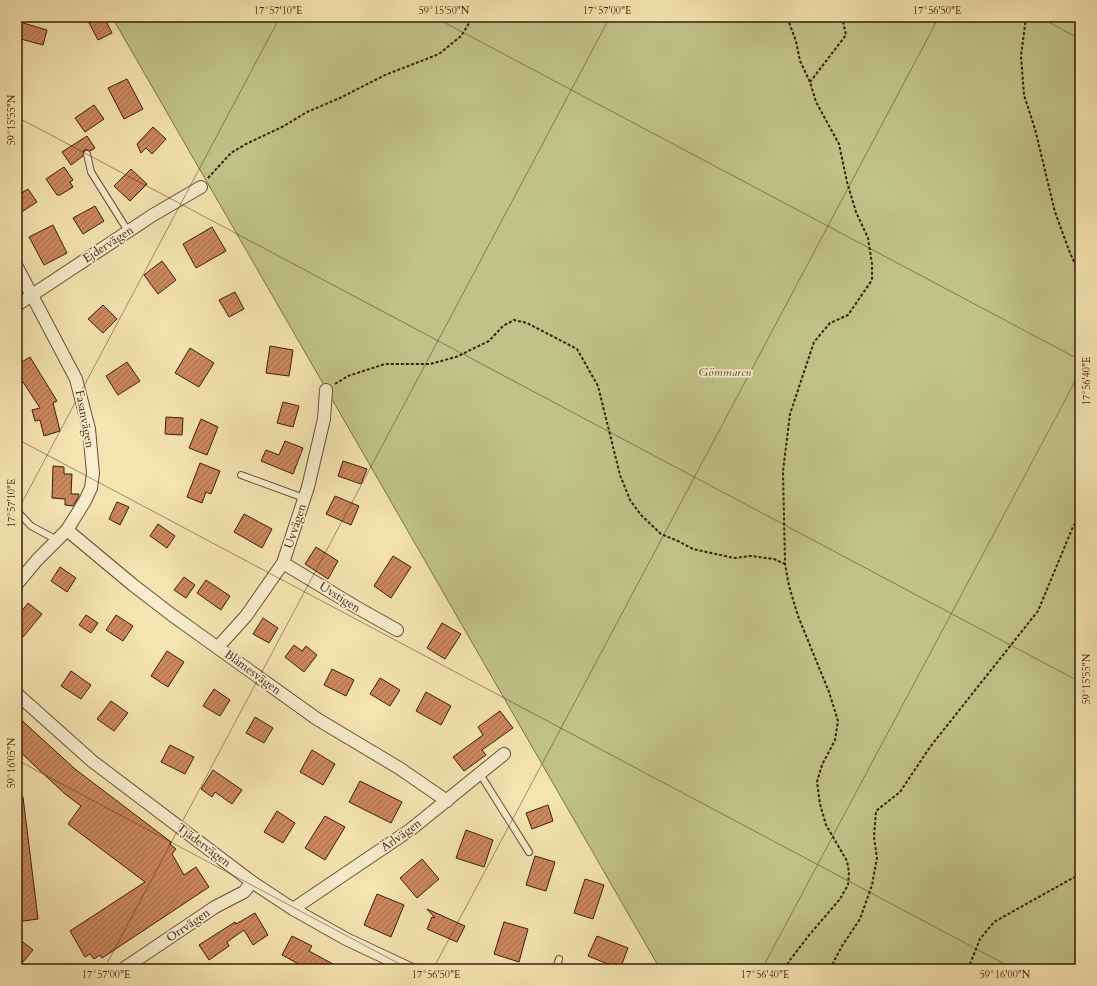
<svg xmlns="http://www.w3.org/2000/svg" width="1097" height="986" font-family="Cardo,serif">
<defs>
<pattern id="building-hatch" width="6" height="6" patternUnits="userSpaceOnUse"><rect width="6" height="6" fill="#ce885f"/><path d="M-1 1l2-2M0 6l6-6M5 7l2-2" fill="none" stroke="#a86f4d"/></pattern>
</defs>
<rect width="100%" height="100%" fill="#f6e4b2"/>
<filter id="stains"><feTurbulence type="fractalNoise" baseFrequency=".005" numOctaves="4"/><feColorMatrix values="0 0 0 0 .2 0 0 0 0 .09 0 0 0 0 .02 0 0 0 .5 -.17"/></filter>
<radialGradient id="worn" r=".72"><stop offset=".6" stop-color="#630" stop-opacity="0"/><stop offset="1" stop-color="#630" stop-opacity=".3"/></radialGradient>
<!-- park -->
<path fill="#c0c389" stroke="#7c704a" d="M112 17H1080V969H660Z"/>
<!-- building -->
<g fill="url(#building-hatch)" stroke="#391d0c">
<path d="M86 17H104L112 33 98 40Z"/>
<path d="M20 22 47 30 43 45 17 38Z"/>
<path d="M127 79 143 109 124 119 108 88Z"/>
<path d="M94 105 104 119 85 132 75 118Z"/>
<path d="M153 127 166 139 152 154 146 148 141 153 137 144Z"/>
<path d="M87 136 95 148 90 151 88 150H84L83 156 71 165 62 152Z"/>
<path d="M64 167 73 180 70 182 73 187 60 195H57L46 179Z"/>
<path d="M131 169 147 184 130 201 114 186Z"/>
<path d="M28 189 37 202 17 215V196Z"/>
<path d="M95 206 104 221 83 234 73 218Z"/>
<path d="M53 225 67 253 44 265 29 237Z"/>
<path d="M212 227 226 251 196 268 183 244Z"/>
<path d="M162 261 176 280 158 294 144 275Z"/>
<path d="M235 292 244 309 229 317 219 300Z"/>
<path d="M103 305 117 319 103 333 88 319Z"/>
<path d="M270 346 293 350 289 376 266 373Z"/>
<path d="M190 348 214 363 199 387 175 373Z"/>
<path d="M30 357 57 401 53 403 60 431 44 436 40 420 35 421 32 410 40 408 23 382 17 386V365Z"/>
<path d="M127 362 140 381 118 395 106 376Z"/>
<path d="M283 402 299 406 293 427 277 423Z"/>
<path d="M166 417 183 418 182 435 165 434Z"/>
<path d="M201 419 218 427 207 455 189 448Z"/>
<path d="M285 441 303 448 293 474 261 461 266 450 279 455Z"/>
<path d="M343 461 367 469 361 484 338 476Z"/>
<path d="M200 463 220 471 211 494 206 492 202 503 187 497Z"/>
<path d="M53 466 64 467V474H72L71 494H79L78 498 73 506 65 505V499L52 498Z"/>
<path d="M335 496 359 506 351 525 326 514Z"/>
<path d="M117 502 129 507 120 525 109 519Z"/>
<path d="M244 514 272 529 262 548 234 532Z"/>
<path d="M158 524 175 536 167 548 150 536Z"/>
<path d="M316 547 338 561 328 579 305 564Z"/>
<path d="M393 556 411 567 391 598 374 586Z"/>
<path d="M60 567 76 578 67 592 51 581Z"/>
<path d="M184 577 195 585 186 598 174 590Z"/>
<path d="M206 580 230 596 221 610 197 593Z"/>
<path d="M28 603 42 614 23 637 17 632V617Z"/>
<path d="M86 615 98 623 91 633 79 625Z"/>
<path d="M116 615 133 626 123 641 106 630Z"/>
<path d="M263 618 278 628 269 643 253 634Z"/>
<path d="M442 623 461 634 445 659 427 648Z"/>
<path d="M294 645 302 651 306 646 317 655 304 672 285 657Z"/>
<path d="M167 651 184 662 168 687 151 676Z"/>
<path d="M332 669 354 680 346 696 324 685Z"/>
<path d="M71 671 91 685 81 699 61 686Z"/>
<path d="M380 678 400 690 390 706 370 694Z"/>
<path d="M214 689 230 700 220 716 203 706Z"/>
<path d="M426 692 451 706 441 725 416 711Z"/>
<path d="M111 701 128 713 114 731 97 719Z"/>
<path d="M500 711 513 728 482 750 486 755 464 771 453 757 483 735 478 727Z"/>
<path d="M17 716 75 769 171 842 170 844 176 849 172 854 184 875 196 867 209 887 102 958 100 955 94 959 90 954 85 957 70 931 145 882 68 824 81 806 65 794 17 749Z"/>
<path d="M255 717 273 728 264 743 246 733Z"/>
<path d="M170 745 194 757 185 774 161 762Z"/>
<path d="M312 750 335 764 323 785 300 772Z"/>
<path d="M213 770 242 790 232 804 215 792 212 797 201 789Z"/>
<path d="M360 781 402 802 391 823 349 802Z"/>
<path d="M17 797H23L38 919 17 922Z"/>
<path d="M548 805 553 821 532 829 526 813Z"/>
<path d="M277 811 295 823 283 843 264 832Z"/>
<path d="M325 816 345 827 325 860 305 848Z"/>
<path d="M466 830 493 840 484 867 456 858Z"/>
<path d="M535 856 555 862 546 891 526 885Z"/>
<path d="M422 859 439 879 417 898 400 878Z"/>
<path d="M585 879 604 885 593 919 574 913Z"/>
<path d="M377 894 404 905 391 937 364 925Z"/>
<path d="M427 909 465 926 457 942 427 929 432 917 435 918Z"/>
<path d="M255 913 268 935 253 945 244 930 227 942 229 946 209 960 199 945 235 922 236 924Z"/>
<path d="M504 922 528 929 519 962 494 954Z"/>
<path d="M292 936 312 946 309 951 342 969H308L282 955Z"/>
<path d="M597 936 628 948 620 969 588 956Z"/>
<path d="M23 942 33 950 17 969V949Z"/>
</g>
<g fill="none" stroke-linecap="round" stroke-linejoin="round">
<!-- service casing -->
<g stroke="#684f36" stroke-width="8">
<g id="service">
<path d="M87 154 91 172 128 231"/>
<path d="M241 475 304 498"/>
<path d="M17 511 31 526 57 540"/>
<path d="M480 774 529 852"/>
<path d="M556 969 559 959"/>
</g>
</g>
<!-- minor casing -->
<g stroke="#684f36" stroke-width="14">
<g id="minor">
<path d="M17 267 76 379 89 429 93 473 91 488 85 501 67 530 37 560 17 584"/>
<path d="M17 305 153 215 201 187"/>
<path d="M67 530 133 585 172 615 317 719 399 768 447 801"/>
<path d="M283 563 356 607 397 630"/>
<path d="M218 647 246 616 283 563 308 487 324 419 326 390"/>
<path d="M17 694 92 761 252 882 293 909 346 939 410 969"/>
<path d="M293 909 410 830 504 754"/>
<path d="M123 969 215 907 244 892 252 882"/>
</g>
</g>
<!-- path -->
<g stroke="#391d0c" stroke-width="2" stroke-dasharray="3 2" stroke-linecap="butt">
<path d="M1026 17 1021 56 1024 95 1035 129 1055 212 1070 253 1080 275"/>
<path d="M810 82 846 35 842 17"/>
<path d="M208 178 231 153 246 144 284 126 307 112 340 98 385 75 439 54 461 36 473 17"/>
<path d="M335 384 348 376 385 364H430L456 357 489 341 503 326 514 320 527 323 577 349 598 386 620 475 630 500 641 515 661 534 678 541 693 549 734 558 751 556 774 559 785 564"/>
<path d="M785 969 790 960 810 934 840 899 848 885 849 872 847 861 826 825 820 804 817 782 822 765 835 740 838 721 829 692 798 616 789 586 785 564 783 471 790 414 814 342 830 323 848 315 872 280V264L868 238 856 212 847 182 839 144 816 102 810 82 800 61 796 41 787 17"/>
<path d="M830 969 842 946 860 919 872 885 877 858 874 837 876 811 900 792 930 747 1038 611 1072 529 1080 514"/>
<path d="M968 969 980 939 994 922 1080 874"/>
</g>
<!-- service -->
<use href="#service" stroke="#f9edcd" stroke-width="6"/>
<!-- minor -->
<use href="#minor" stroke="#f9edcd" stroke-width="12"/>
</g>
<!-- ticks -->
<path fill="none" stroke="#391d0c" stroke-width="1" stroke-opacity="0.45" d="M434 17 1080 360M1039 17 1080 39M17 117 1080 682M17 439 1014 969M17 512 280 17M17 760 409 969M104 969 610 17M433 969 939 17M762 969 1080 372"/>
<g text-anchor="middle" stroke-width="3.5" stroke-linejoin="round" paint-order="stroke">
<!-- street labels -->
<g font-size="12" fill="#391d0c" stroke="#f9edcd">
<text transform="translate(108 244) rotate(-33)" y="4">Ejdervägen</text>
<text transform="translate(85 419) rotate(79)" y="4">Fasanvägen</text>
<text transform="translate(295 526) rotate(-72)" y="4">Uvvägen</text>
<text transform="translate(340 597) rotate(32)" y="4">Uvstigen</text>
<text transform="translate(253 672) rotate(36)" y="4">Blåmesvägen</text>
<text transform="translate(401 835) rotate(-36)" y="4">Ärlvägen</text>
<text transform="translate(204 845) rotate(37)" y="4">Tjädervägen</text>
<text transform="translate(188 925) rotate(-34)" y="4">Orrvägen</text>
</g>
<!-- park labels -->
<g font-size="12" font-style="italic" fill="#624f32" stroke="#f9edcd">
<text x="725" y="376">Gömmaren</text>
</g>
</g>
<!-- margin -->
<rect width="1097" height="986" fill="none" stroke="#f6e4b2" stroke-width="44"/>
<rect x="22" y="22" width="1053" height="942" fill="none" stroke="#391d0c" stroke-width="1.5"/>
<g font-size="10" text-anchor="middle" fill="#391d0c">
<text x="278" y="14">17°57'10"E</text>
<text x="444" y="14">59°15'50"N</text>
<text x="607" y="14">17°57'00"E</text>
<text x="937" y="14">17°56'50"E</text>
<text transform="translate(11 120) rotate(-90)" y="4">59°15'55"N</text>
<text transform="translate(1086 381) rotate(-90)" y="4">17°56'40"E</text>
<text transform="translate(11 503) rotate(-90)" y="4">17°57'10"E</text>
<text transform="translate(1086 679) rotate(-90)" y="4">59°15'55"N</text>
<text transform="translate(11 763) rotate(-90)" y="4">59°16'05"N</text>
<text x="106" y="978">17°57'00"E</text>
<text x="436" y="978">17°56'50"E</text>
<text x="765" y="978">17°56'40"E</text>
<text x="1005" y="978">59°16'00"N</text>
</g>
<rect width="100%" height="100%" filter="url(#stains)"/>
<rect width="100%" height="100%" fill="url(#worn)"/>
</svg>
